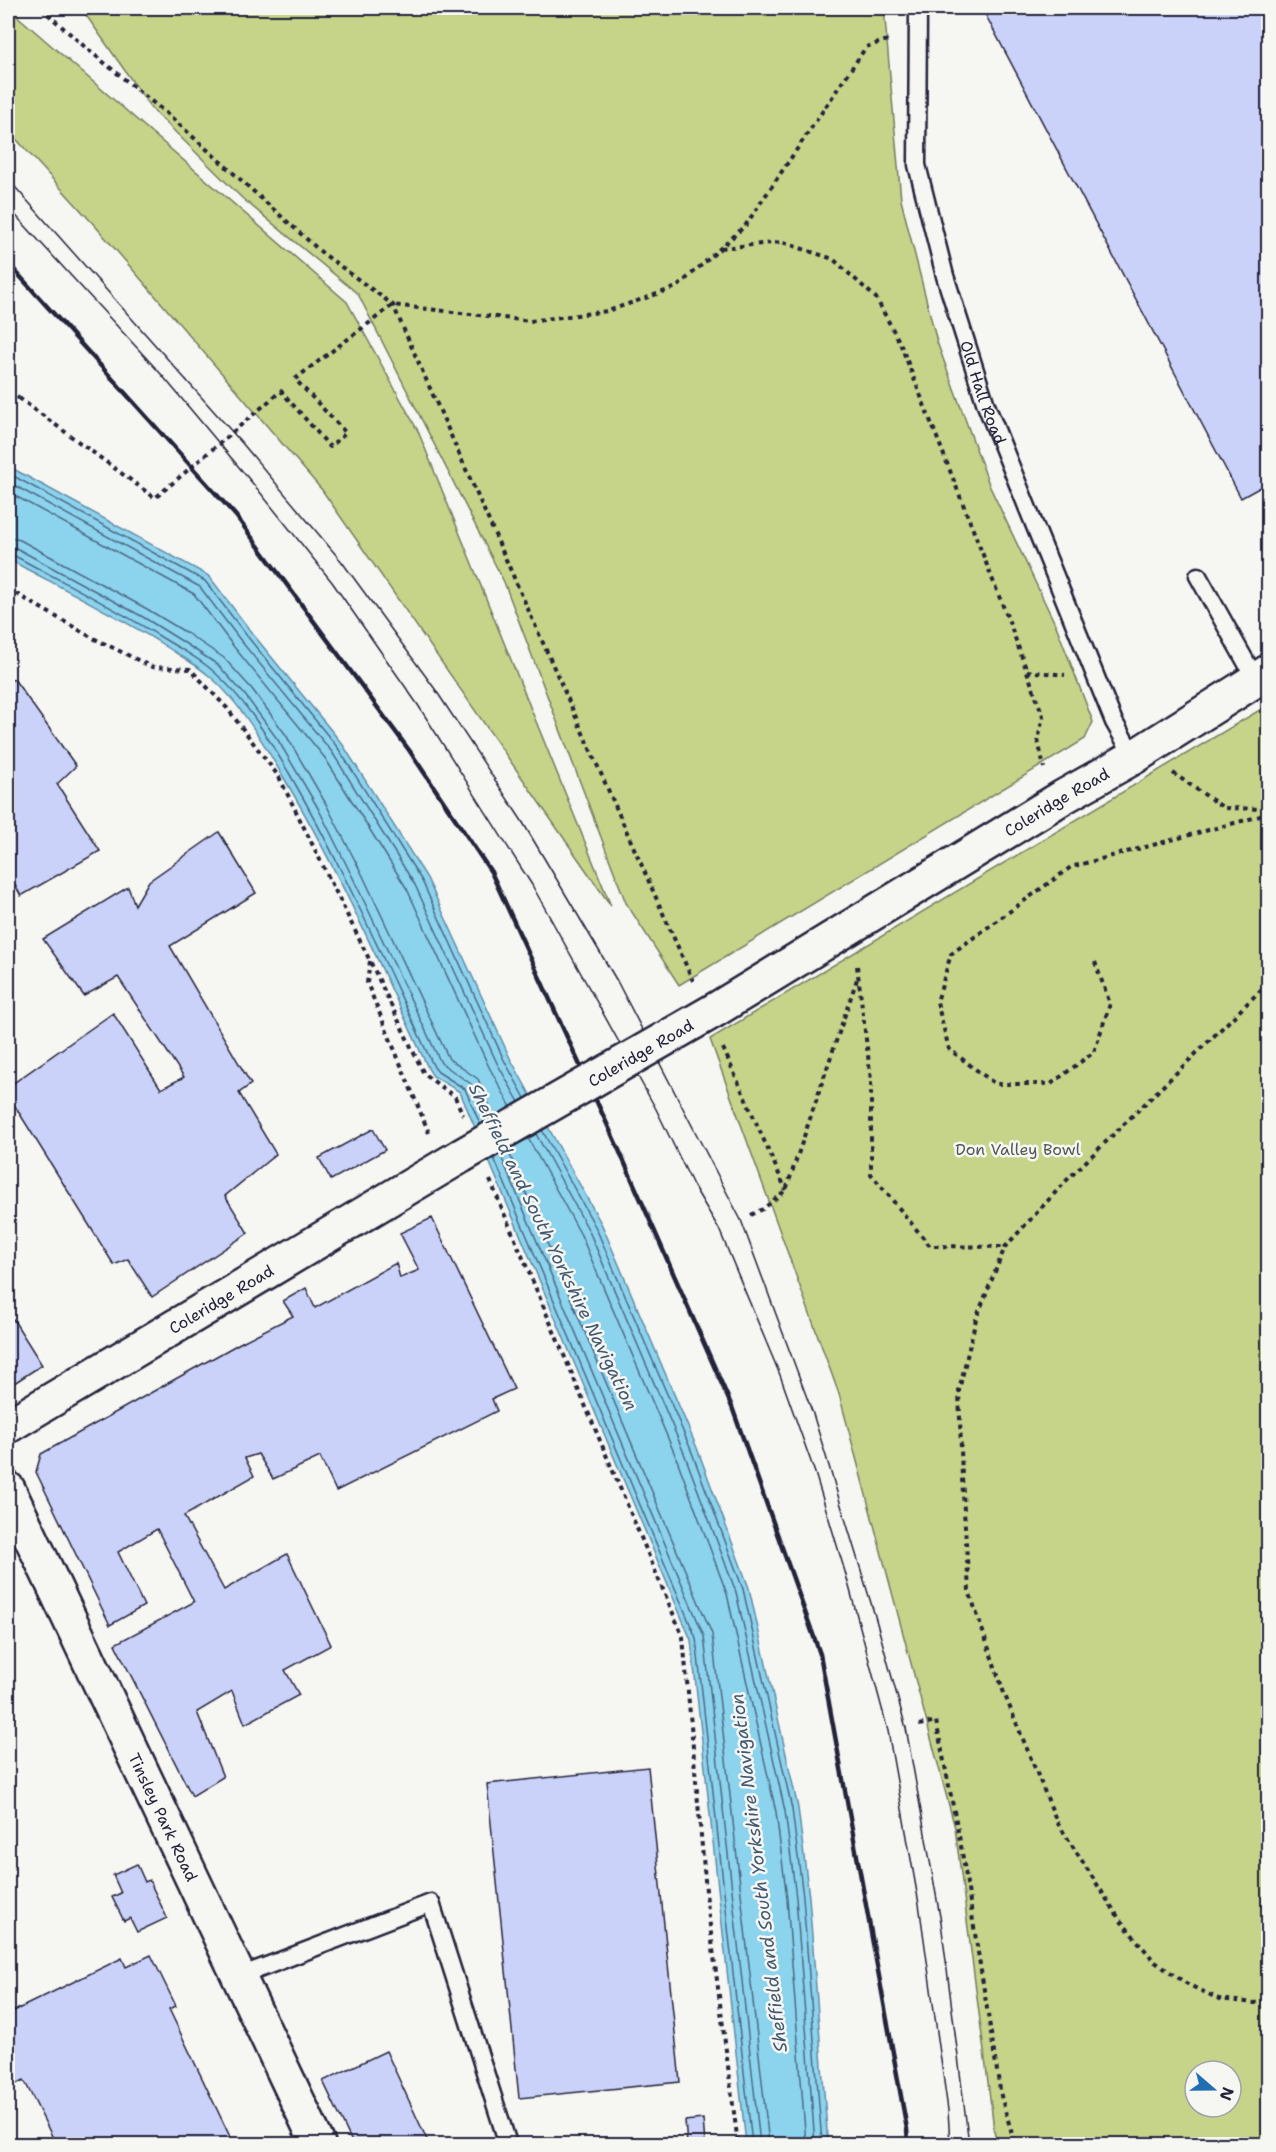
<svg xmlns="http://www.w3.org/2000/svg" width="1276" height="2152" font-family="'Shantell Sans',sans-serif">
<rect width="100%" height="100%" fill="#f6f6f2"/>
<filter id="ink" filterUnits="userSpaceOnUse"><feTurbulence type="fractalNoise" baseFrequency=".0167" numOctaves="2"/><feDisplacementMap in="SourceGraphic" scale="12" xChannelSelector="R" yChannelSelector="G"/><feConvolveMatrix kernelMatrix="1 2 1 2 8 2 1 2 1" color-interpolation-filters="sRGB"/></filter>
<g filter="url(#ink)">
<!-- green -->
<g fill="#c5d489" stroke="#747b62" stroke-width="1.5" fill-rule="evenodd">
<path d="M8 8 347 302 418 431 611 906 322 490 97 228 8 130Z"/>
<path d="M81 8H884L901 200 937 342 990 487 1057 628 1093 722 1085 739 679 985 626 903 504 582 358 294 243 199 151 108Z"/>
<path d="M1268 705V2144H996L955 1828 839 1394 710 1039ZM1195 2071H1231V2107H1195Z"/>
</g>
<!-- water -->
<path fill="#8cd3ee" stroke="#628ca6" stroke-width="1.5" d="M8 466 209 576 252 633 343 745 427 878 510 1058 602 1225 697 1448 749 1588 798 1808 809 1897 828 2144H746L691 1640 460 1092 433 1076 429 1070C382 970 338 868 281 773 263 742 236 697 208 675 193 662 175 653 159 642 110 612 58 586 8 559Z"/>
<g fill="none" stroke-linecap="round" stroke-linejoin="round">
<!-- shore -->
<g stroke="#4c6983" stroke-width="1.5">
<path d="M8 473 205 581 247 636 338 748 422 881 504 1060 525 1098"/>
<path d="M8 482 200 587 241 641 332 752 415 885 497 1063 519 1102"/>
<path d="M8 492 194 594 234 647 325 758 407 889 489 1067 511 1107"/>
<path d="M8 537 20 540 147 609 185 632 224 658 252 689 286 735 326 804 363 876 449 1059 478 1079 494 1116"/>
<path d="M8 546 16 548 143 617 180 640 218 665 245 695 278 740 318 808 354 880 441 1063 471 1084 486 1121"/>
<path d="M8 554 13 555C63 582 115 608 164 639 180 649 199 658 213 671 245 698 268 738 289 773 344 868 387 968 434 1067L438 1072 465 1089 480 1124"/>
<path d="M542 1130 596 1228 691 1450 743 1589 792 1809 803 1897 822 2144"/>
<path d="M536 1134 589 1231 684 1453 736 1592 785 1811 796 1898 815 2144"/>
<path d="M528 1138 581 1235 676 1457 727 1594 776 1812 787 1899 806 2144"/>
<path d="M508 1150 712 1634 769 2144"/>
<path d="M500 1154 704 1636 760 2144"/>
<path d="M494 1158 696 1638 752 2144"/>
</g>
</g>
<!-- building -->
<g fill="#cbd2fa" stroke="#22223b" stroke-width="1.5">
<path d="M982 8H1268V483L1241 498Z"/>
<path d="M14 679 76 766 57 784 100 851 21 896 15 885 8 890V682Z"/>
<path d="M219 832 256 893 170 946 251 1084 239 1093 276 1154 225 1196 248 1233 152 1297 128 1259 114 1265 8 1095V1087L113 1013 161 1089 184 1077 118 977 84 996 43 939 128 887 135 905 149 881Z"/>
<path d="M373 1129 385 1150 331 1180 319 1158Z"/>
<path d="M432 1218 514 1389 492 1399 497 1411 336 1491 320 1457 273 1479 258 1454 245 1458 254 1476 184 1516 224 1590 287 1554 331 1645 285 1670 299 1695 245 1724 232 1691 197 1712 223 1777 192 1796 115 1644 194 1602 157 1529 118 1552 144 1606 110 1625 36 1472 41 1454 240 1343 293 1316 283 1301 306 1288 315 1308 396 1263 400 1278 419 1270 400 1233Z"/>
<path d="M13 1319 42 1365 8 1387V1322Z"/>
<path d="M648 1767 680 2082 519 2098 487 1784Z"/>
<path d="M137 1864 145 1882 149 1880 167 1918 137 1932 130 1918 124 1921 112 1897 121 1893 113 1875Z"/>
<path d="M151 1955 176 2006 169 2009 233 2143 229 2144H56L24 2080 14 2085 8 2072V2008L11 2006 14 2011 122 1958 126 1967Z"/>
<path d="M386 2051 429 2144H353L323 2081Z"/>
<path d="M703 2119 705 2144H687L685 2121Z"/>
</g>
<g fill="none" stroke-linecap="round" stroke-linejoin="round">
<!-- service casing -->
<g stroke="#22223b" stroke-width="21">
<g id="service">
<path id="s1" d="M918 8 917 165 945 276 986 405 1114 722 1134 757"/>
<path d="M1198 576 1256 680"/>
<path d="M238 1977 431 1903 508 2144"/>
</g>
</g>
<!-- minor casing -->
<g stroke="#22223b" stroke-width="38">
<g id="minor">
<path id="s2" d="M715 1010 1063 797 1134 757 1268 672"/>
<path id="s3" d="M8 1426 461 1156"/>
<path id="s4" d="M8 1489 318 2144"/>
</g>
</g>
<!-- path -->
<g stroke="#22223b" stroke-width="4" stroke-dasharray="4.5 4.5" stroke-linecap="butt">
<path d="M41 8 85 47 172 118 321 252 393 305 693 981"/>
<path d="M721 248 782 242 833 259 876 298 900 343 1010 624 1043 716 1038 740 1044 768"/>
<path d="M295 379 393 305 530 321 608 311 677 287 745 226 866 47 891 39"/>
<path d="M8 394 19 398"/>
<path d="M8 589 91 637 152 667 190 669 227 708 279 777 370 961 424 1074 455 1097 463 1115"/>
<path d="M1027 671 1065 675"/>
<path d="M1173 773 1224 808 1268 809"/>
<path d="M370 961 367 983 429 1133"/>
<path d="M1095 962 1110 1004 1094 1052 1051 1084H995L949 1049 937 1002 951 954 1071 867 1268 814"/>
<path d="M857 966 871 1080V1174L930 1246 1005 1247"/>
<path d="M1268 983 1066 1181 1005 1247 976 1319 959 1390 962 1478 969 1591 1004 1693 1057 1822 1120 1920 1155 1962 1189 1985 1219 1999 1255 2003 1268 1999"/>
<path d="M723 1048 786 1190"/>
<path d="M490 1180 683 1637 707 1902 738 2144"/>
<path d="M751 1215 763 1209 786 1190 857 979"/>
<path d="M919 1725 936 1721 961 1846 1001 2096 1015 2144"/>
</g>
<!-- service -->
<use href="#service" stroke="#f6f6f2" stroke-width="16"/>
<!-- minor -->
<use href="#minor" stroke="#f6f6f2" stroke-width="33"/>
<!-- tram -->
<g stroke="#22223b" stroke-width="1.5">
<path d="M8 179 242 443 342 562 435 689 522 821 617 981 741 1220 813 1414 875 1616 906 1728 941 1922 969 2144"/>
<path d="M8 207 161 374 259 491 332 582 418 705 532 885 656 1109 693 1185 719 1229 780 1375 815 1473 846 1575 888 1731 919 1904 948 2110 950 2144"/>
</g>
<!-- rail -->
<path stroke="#22223b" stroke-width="4.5" d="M8 263 236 516 409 750 491 872 619 1150 732 1407 820 1654 907 2129 908 2144"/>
<!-- minor-bridge casing -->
<g stroke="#22223b" stroke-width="38" stroke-linecap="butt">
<g id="minor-bridge">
<path id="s5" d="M461 1156 715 1010"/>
</g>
</g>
<!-- path-bridge -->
<path stroke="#22223b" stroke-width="4" stroke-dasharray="4.5 4.5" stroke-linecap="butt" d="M19 398 155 498 281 391 330 447 346 433 295 379"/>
<!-- minor-bridge -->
<use href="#minor-bridge" stroke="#f6f6f2" stroke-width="33"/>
</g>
</g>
<g text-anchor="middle" stroke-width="5" stroke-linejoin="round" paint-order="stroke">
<!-- street labels -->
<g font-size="16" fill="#22223b" stroke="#f6f6f2">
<text dy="6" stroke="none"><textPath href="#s1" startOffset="394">Old Hall Road</textPath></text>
<text dy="6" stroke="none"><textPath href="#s2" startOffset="400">Coleridge Road</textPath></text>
<text dy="6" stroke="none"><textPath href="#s5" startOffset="207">Coleridge Road</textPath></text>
<text dy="6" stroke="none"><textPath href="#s3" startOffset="248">Coleridge Road</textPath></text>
<text dy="6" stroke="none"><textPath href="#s4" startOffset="363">Tinsley Park Road</textPath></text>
</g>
<!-- park labels -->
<g font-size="16" fill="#535752" stroke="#f6f6f2">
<text x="1018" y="1155">Don Valley Bowl</text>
</g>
<!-- water labels -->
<g font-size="18" font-style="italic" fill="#425771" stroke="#f6f6f2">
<text transform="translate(553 1247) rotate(64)" y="6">Sheffield and South Yorkshire Navigation</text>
<text transform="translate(759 1873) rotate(-97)" y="6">Sheffield and South Yorkshire Navigation</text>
</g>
</g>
<!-- margin -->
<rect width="1276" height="2152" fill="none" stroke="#f6f6f2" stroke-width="30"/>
<rect x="15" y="15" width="1246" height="2122" fill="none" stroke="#22223b" stroke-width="2" filter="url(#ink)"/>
<!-- north arrow -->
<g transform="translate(1213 2089) rotate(110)"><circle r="28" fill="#f6f6f2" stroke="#a1a1a9" stroke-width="1.5"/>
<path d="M0-4.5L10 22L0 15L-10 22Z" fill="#1f6fb2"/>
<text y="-9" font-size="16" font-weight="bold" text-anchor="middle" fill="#22223b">N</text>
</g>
</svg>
